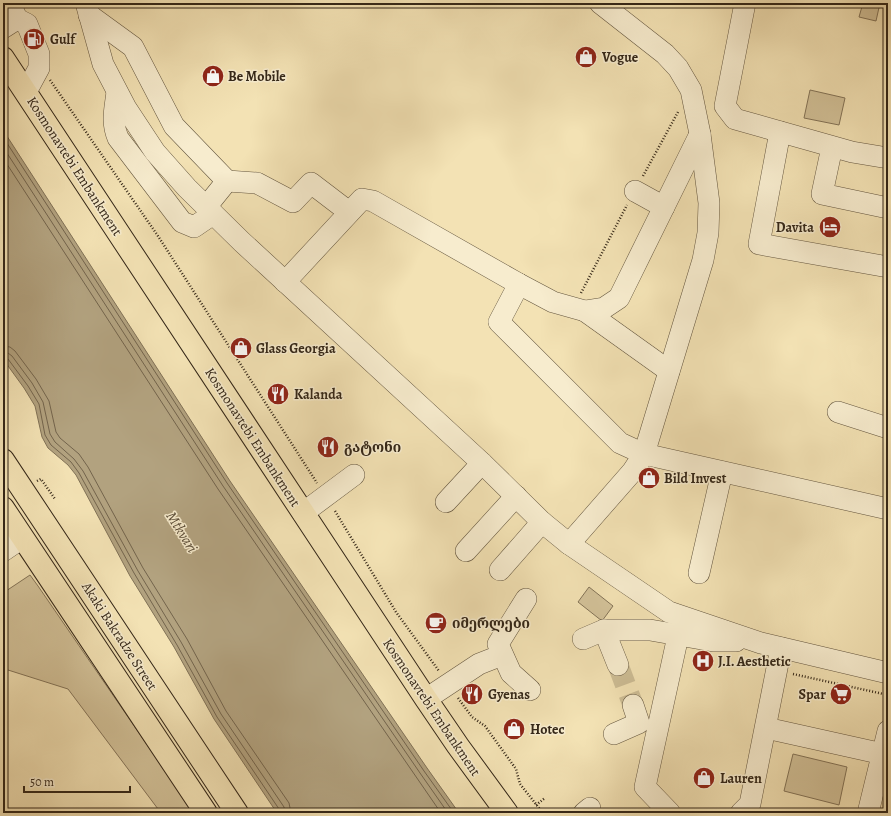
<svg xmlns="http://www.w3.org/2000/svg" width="891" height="816" font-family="Alegreya,'Noto Serif Georgian',serif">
<rect width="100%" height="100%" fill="#f3e2b4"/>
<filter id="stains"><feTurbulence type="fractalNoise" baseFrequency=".005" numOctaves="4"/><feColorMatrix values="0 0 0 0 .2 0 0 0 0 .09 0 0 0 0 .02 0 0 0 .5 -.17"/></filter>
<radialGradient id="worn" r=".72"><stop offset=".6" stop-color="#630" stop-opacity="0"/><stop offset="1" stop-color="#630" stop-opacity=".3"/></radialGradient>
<!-- green -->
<g fill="#d3c299" stroke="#847458">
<path d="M863 3H880L876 21 859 17Z"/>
<path d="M810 90 845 98 839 125 804 118Z"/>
<path d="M30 575 38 586 194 813H161L68 689 8 670 3 666V593Z"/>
<path d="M589 587 613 606 602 621 578 602Z"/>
<path d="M793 754 847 767 839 805 784 791Z"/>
</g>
<!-- water -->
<path fill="#b2a27f" stroke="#807156" d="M3 130 230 481 427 768 459 813H277L214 719 174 647 130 576 76 475 68 465 48 448 42 437 35 406 24 388 3 359Z"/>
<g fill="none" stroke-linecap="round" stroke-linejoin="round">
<!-- shore -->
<g stroke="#73644c" stroke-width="1">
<path d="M3 137 227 483 424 771 454 813"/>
<path d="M3 147 223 486 420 773 448 813"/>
<path d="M3 158 218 489 441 813"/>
<path d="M3 346 10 347 15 351 36 379 49 401 56 432 60 438 79 454 88 467 143 568 187 639 226 711 289 803 291 813"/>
<path d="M3 352 8 353 12 356 32 383 43 402 50 434 55 442 74 459 83 471 138 571 181 642 221 714 284 807 285 813"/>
<path d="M3 357 8 359 28 386 39 404 45 435 51 445 71 462 79 473 134 573 177 645 217 717 279 809 280 813"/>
</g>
<!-- minor-tunnel -->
<path stroke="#cdbd95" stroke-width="21" stroke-dasharray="21 10" stroke-linecap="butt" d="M618 665 633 705"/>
<!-- minor casing -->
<g stroke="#64563f" stroke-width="22">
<g id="minor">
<path d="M86 3 103 64 126 108 155 152 187 188 242 242 482 463 542 522 569 544 669 612 761 643 888 673"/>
<path d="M745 3 725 106 735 119 852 152 888 158"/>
<path d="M89 15 133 47 174 126 227 181 206 207"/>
<path d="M17 19 27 24 39 54V68L26 92"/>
<path d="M3 28 17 19 10 3"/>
<path d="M117 92C115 109 111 122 118 138L182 222 194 227 213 214"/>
<path d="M780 132 759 244 888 267"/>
<path d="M832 147 822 194 888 208"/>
<path d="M227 181 257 183 293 202 311 183 349 212"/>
<path d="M635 191 664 207"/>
<path d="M285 282 362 199 373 201 519 284 553 302 585 311 604 308 619 298 700 134"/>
<path d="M519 284 499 322 620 443 644 454 888 509"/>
<path d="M585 311 669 371"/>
<path d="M838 412 888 428"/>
<path d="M446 502 482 463"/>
<path d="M303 513 354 475"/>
<path d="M569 544 632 472 644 454 703 260 708 233 709 203 700 134 691 90 678 68 665 54 600 3"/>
<path d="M3 551 22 538"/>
<path d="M466 551 516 496"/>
<path d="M500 570 542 522"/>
<path d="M699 573 722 472"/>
<path d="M526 599 498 644 511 673 530 690"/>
<path d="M604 630 618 665"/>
<path d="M583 639 604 630H650L713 641H736"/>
<path d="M426 699 479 664 502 655"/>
<path d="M766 728 883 754"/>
<path d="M614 734 639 723 633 705"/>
<path d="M584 813 590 808"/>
<path d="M670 813 645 787 678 636"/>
<path d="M741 813 750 804 781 648"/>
<path d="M868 813 888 731"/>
</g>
</g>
<!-- major casing -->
<g stroke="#342718" stroke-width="24">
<g id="major">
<path d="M3 58 426 699 458 746 507 813"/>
<path d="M3 460 237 813"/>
<path d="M3 508 206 813"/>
</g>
</g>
<!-- path -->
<g stroke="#342718" stroke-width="2.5" stroke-dasharray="1 2" stroke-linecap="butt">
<path d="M50 80 158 236 317 483"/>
<path d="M643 176 678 112"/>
<path d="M581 293 627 205"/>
<path d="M37 481 41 479 55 499"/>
<path d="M335 511 396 612 439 671"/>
<path d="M793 674 888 695"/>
<path d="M458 698 472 717 485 726 516 769 520 784 543 813"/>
<path d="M536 805 545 798"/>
</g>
<!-- minor -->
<use href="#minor" stroke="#f7ecce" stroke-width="21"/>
<!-- major -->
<use href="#major" stroke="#f3e2b4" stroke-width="22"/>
</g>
<!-- icons -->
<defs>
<g id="fuel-disc" transform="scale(1.15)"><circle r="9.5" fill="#8f2418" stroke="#f7ecce"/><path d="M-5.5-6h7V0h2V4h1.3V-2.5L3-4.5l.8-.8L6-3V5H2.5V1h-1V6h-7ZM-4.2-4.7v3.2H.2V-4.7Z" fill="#fff"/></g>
<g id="shop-disc" transform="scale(1.15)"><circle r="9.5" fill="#8f2418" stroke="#f7ecce"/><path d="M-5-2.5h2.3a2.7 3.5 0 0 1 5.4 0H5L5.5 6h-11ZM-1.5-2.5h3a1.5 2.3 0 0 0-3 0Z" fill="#fff"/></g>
<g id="hotel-disc" transform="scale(1.15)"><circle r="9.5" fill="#8f2418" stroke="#f7ecce"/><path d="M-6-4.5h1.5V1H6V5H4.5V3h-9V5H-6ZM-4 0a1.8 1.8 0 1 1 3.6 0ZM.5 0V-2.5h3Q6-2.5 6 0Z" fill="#fff"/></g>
<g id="restaurant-disc" transform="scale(1.15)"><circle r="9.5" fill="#8f2418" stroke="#f7ecce"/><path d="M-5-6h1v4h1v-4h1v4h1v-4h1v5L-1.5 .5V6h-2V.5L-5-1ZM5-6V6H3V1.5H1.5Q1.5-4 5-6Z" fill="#fff"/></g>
<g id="cafe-disc" transform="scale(1.15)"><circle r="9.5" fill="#8f2418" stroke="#f7ecce"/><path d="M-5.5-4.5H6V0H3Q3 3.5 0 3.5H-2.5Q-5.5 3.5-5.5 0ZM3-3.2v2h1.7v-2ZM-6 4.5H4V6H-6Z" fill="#fff"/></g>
<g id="hospital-disc" transform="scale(1.15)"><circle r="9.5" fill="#8f2418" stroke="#f7ecce"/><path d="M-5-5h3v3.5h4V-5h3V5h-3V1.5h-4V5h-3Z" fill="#fff"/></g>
<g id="supermarket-disc" transform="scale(1.15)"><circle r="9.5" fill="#8f2418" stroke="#f7ecce"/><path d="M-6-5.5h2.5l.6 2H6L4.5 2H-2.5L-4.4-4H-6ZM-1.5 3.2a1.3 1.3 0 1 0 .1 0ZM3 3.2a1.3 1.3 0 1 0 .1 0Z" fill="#fff"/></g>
</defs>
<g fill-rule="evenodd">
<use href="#fuel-disc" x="34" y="39"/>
<use href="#shop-disc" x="586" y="57"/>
<use href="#shop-disc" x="213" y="76"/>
<use href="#hotel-disc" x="830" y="227"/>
<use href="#shop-disc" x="241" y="348"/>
<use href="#restaurant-disc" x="278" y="394"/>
<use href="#restaurant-disc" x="328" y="447"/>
<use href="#shop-disc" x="649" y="478"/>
<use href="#cafe-disc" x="436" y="623"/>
<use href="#hospital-disc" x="703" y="661"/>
<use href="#restaurant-disc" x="472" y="694"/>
<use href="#supermarket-disc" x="841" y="694"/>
<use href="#shop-disc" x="514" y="729"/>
<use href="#shop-disc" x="704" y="778"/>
</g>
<g text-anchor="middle" stroke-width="3" stroke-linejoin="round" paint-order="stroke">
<!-- poi labels -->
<g font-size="14" font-weight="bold" fill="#342718" stroke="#f7ecce" text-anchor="start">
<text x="50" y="44">Gulf</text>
<text x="602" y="62">Vogue</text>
<text x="228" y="81">Be Mobile</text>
<text x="814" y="232" text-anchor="end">Davita</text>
<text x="256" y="353">Glass Georgia</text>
<text x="294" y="399">Kalanda</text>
<text x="344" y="452">გატონი</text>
<text x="664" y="483">Bild Invest</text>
<text x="452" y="628">იმერლები</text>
<text x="718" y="666">J.I. Aesthetic</text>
<text x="488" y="699">Gyenas</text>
<text x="826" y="699" text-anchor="end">Spar</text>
<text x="530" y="734">Hotec</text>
<text x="720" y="783">Lauren</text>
</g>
<!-- street labels -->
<g font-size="14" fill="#342718" stroke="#f7ecce">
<text transform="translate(75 166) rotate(57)" y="5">Kosmonavtebi Embankment</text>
<text transform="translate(253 437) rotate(57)" y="5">Kosmonavtebi Embankment</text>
<text transform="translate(120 636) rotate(57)" y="5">Akaki Bakradze Street</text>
<text transform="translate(432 707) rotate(56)" y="5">Kosmonavtebi Embankment</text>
</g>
<!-- water labels -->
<g font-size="15" font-style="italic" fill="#5a4c37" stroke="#f7ecce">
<text transform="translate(182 532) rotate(58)" y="5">Mtkvari</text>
</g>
</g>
<!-- margin -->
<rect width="891" height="816" fill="none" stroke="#f3e2b4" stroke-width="16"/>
<rect x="4" y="4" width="883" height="808" fill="none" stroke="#342718" stroke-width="2"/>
<rect x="8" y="8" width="875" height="800" fill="none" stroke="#342718"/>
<!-- scale -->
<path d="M24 786v6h106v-6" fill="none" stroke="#342718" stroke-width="2"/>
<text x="30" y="786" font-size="12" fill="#342718" stroke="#f7ecce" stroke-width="3" paint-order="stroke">50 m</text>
<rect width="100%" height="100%" filter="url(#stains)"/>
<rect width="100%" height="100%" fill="url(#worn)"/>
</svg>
